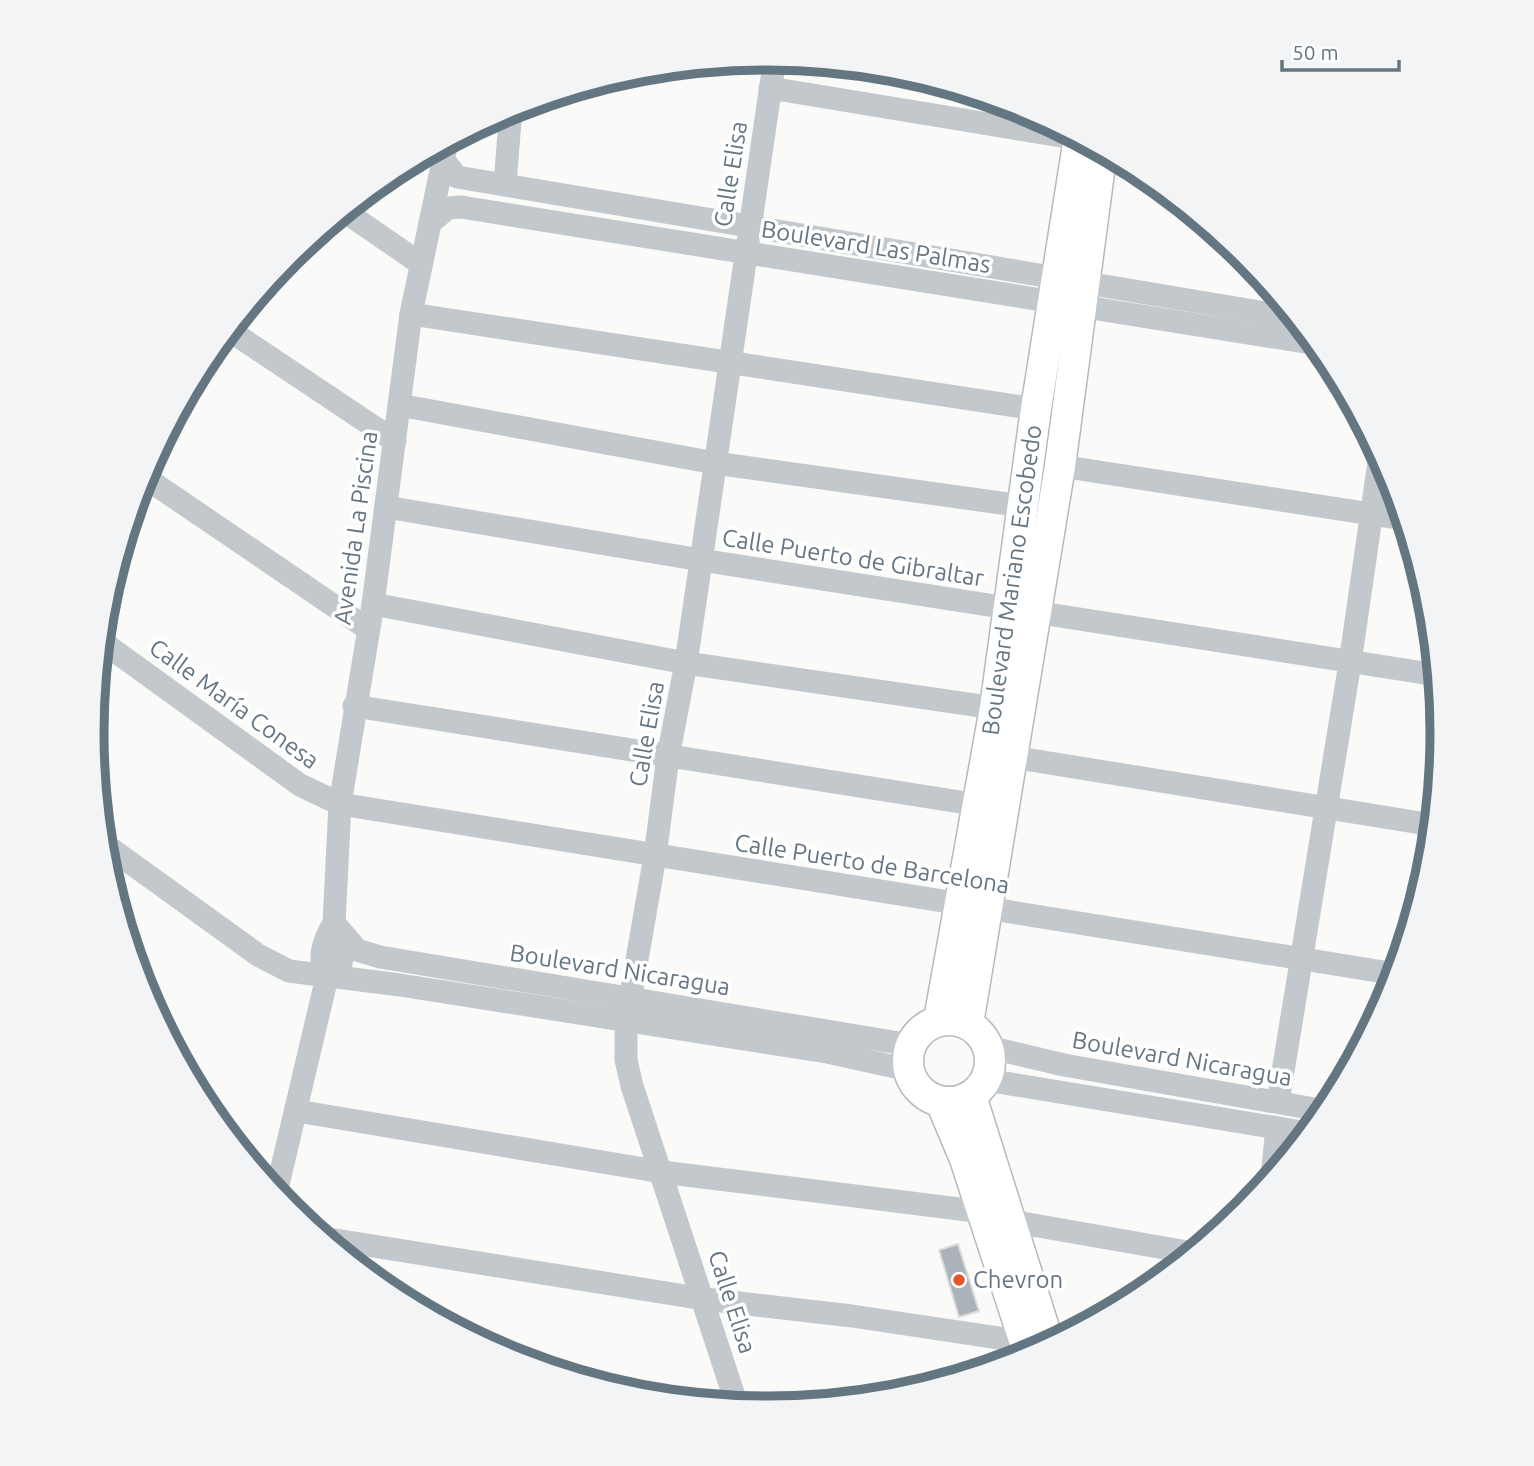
<svg xmlns="http://www.w3.org/2000/svg" width="1534" height="1466" font-family="Ubuntu,sans-serif">
<rect width="100%" height="100%" fill="#fafaf8"/>
<!-- building -->
<path fill="#aab3b9" stroke="#dcdcda" stroke-width="2" d="M958 1244 979 1311 959 1317 939 1250Z"/>
<g fill="none" stroke-linecap="round" stroke-linejoin="round">
<!-- major casing -->
<g stroke="#b5babe" stroke-width="33">
<g id="major">
<circle cx="949" cy="1061" r="41"/>
<path d="M939 1020 995 708 1036 409 1079 138"/>
<path d="M968 1024 1060 466 1102 150"/>
<path d="M971 1096 1049 1344"/>
<path d="M941 1102 965 1159 1029 1355"/>
</g>
</g>
<!-- minor -->
<g stroke="#c3c8cc" stroke-width="23">
<path d="M770 88 1079 139"/>
<path d="M443 159 457 177 1295 318"/>
<path d="M505 184 511 108"/>
<path d="M344 211 421 264"/>
<path d="M430 223 448 208 461 207 1317 344"/>
<path d="M411 314 1036 409"/>
<path d="M229 330 395 441"/>
<path d="M399 405 715 463 1022 506"/>
<path d="M1060 466 1404 519"/>
<path d="M143 476 368 629"/>
<path d="M386 507 701 560 1437 675"/>
<path d="M373 604 686 663 995 708"/>
<path d="M101 641 300 785 340 804 1396 974"/>
<path d="M354 706 979 805"/>
<path d="M1012 757 1433 825"/>
<path d="M103 843 258 955 289 971 400 985 827 1052 909 1070"/>
<path d="M327 977C317 959 323 941 334 923L357 950 380 957 911 1045"/>
<path d="M988 1047 1064 1065 1326 1111"/>
<path d="M986 1080 1308 1133"/>
<path d="M1278 1102 1350 663 1380 455"/>
<path d="M297 1111 662 1172 983 1212"/>
<path d="M1272 1176 1277 1128"/>
<path d="M276 1193 327 977 341 964 343 953 334 923 340 804 373 604 411 314 447 142"/>
<path d="M1010 1221 1193 1253"/>
<path d="M323 1238 704 1299 852 1316 1025 1342"/>
<path d="M737 1405 632 1086 626 1060V1023L655 856 668 757 686 663 775 58"/>
</g>
<!-- major -->
<use href="#major" stroke="#fff" stroke-width="30"/>
</g>
<!-- markers -->
<circle fill="#e4572e" stroke="#fff" stroke-width="2.5" cx="959" cy="1280" r="7"/>
<g text-anchor="middle" stroke-width="7" stroke-linejoin="round" paint-order="stroke">
<!-- street labels -->
<g font-size="24" fill="#657683" stroke="#fff">
<text transform="translate(731 174) rotate(-81)" y="8">Calle Elisa</text>
<text transform="translate(876 247) rotate(9)" y="8">Boulevard Las Palmas</text>
<text transform="translate(356 528) rotate(-82)" y="8">Avenida La Piscina</text>
<text transform="translate(853 558) rotate(9)" y="8">Calle Puerto de Gibraltar</text>
<text transform="translate(1012 580) rotate(-82)" y="8">Boulevard Mariano Escobedo</text>
<text transform="translate(234 704) rotate(36)" y="8">Calle María Conesa</text>
<text transform="translate(647 734) rotate(-80)" y="8">Calle Elisa</text>
<text transform="translate(872 864) rotate(9)" y="8">Calle Puerto de Barcelona</text>
<text transform="translate(620 970) rotate(9)" y="8">Boulevard Nicaragua</text>
<text transform="translate(1182 1059) rotate(10)" y="8">Boulevard Nicaragua</text>
<text transform="translate(732 1302) rotate(72)" y="8">Calle Elisa</text>
</g>
<!-- poi labels -->
<g font-size="24" fill="#657683" stroke="#fff" text-anchor="start">
<text x="973" y="1288">Chevron</text>
</g>
</g>
<!-- crop -->
<path d="M0 0H1534V1466H0ZM104 733a663 663 0 1 1 1326 0a663 663 0 1 1-1326 0Z" fill="#f3f4f5" fill-rule="evenodd"/>
<path fill="none" stroke="#657683" stroke-width="9" d="M104 733a663 663 0 1 1 1326 0a663 663 0 1 1-1326 0Z"/>
<!-- scale -->
<path d="M1282 60v10h117v-10" fill="none" stroke="#657683" stroke-width="3.5"/>
<text x="1292" y="60" font-size="21" fill="#657683" stroke="#ffffff" stroke-width="5" paint-order="stroke">50 m</text>
</svg>
